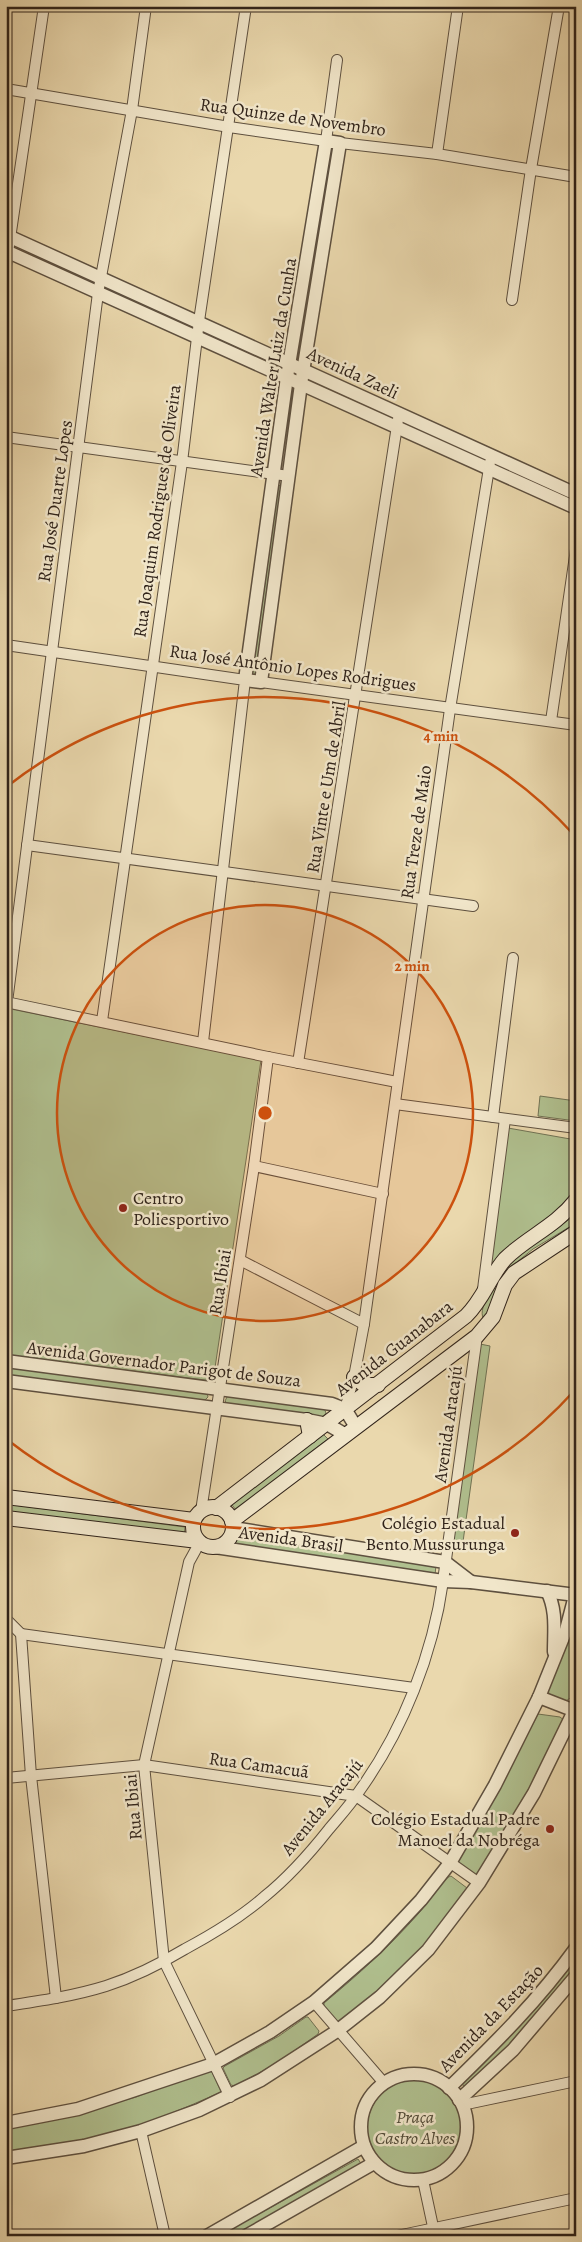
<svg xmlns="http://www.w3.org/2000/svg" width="582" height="2242" font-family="Alegreya,serif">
<rect width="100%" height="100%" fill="#ead8ad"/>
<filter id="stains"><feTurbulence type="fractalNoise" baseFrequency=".004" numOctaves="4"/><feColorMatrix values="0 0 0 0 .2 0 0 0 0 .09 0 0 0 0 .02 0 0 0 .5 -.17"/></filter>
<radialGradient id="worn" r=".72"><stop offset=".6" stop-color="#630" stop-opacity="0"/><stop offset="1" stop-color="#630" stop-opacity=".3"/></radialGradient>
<!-- green -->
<g fill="#b0c08f" stroke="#707254">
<path d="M329 147 334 148 301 357 296 356Z"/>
<path d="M277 485 282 486 255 679 250 678Z"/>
<path d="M6 1008 261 1060 213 1381 6 1355Z"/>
<path d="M540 1096 576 1101V1121L538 1116Z"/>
<path d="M508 1128 576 1140V1189L568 1202 489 1265Z"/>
<path d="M576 1213V1223L533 1249 511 1267 484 1320C479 1312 485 1302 489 1295 495 1285 500 1273 508 1265 526 1243 556 1233 576 1213Z"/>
<path d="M480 1344 490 1346 462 1549 452 1548Z"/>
<path d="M6 1364 207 1393 208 1397 202 1403 6 1376Z"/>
<path d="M228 1395 324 1408 326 1413 322 1418 229 1405 225 1401Z"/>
<path d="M321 1432 328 1439 236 1510 229 1501Z"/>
<path d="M6 1504 185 1527 184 1537 6 1514Z"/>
<path d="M235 1535 436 1565 435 1575 230 1545Z"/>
<path d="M576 1619V1689L573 1696 566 1701 549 1695 548 1687Z"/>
<path d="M538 1714 560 1717 565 1721 514 1819 478 1877 457 1863 458 1859 498 1791Z"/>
<path d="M451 1876 467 1888V1893C429 1943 389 1982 341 2023H337L324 2006V2003C358 1975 390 1946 419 1913 427 1904 441 1879 451 1876Z"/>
<path d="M576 1955V1966L570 1974 508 2046 465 2088 464 2087 462 2083Z"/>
<path d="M306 2017H308L319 2031 318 2034 277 2063 235 2086 231 2085 223 2068 225 2066 279 2036Z"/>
<path d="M210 2068 221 2092C185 2108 148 2124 109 2134 75 2143 41 2147 6 2153V2128L104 2106 136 2097Z"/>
<circle cx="415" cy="2128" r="48"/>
<path d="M358 2159 362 2165 234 2236H219Z"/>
</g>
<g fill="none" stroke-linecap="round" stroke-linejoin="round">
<!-- minor casing -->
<g stroke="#5e503f" stroke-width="12">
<g id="minor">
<path d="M6 89 229 127 326 141 337 60"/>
<path d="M340 143 437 154 576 177"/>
<path d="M437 154 458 6"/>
<path d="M6 266 44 6"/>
<path d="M512 300 531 169 559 6"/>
<path d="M6 437 289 476"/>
<path d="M6 645 245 680 203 1042"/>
<path d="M261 682 576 725"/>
<path d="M551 721 576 549"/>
<path d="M27 845 473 906"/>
<path d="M6 1002 268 1057 397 1082"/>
<path d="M7 1002 98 293 132 110 146 6"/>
<path d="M102 1021 182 462 199 321 246 6"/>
<path d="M298 1063 399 413"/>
<path d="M395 1104 576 1128"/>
<path d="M493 1117 513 958"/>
<path d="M254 1166 383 1194"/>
<path d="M240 1260 364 1324"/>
<path d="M483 1289 505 1119"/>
<path d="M345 1409 354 1377 364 1324 450 709 490 462"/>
<path d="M201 1511 254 1166 268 1057"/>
<path d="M200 1542 189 1562 144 1765 164 1961 230 2097"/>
<path d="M6 1619 21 1634 31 1776 56 1998"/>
<path d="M21 1634 414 1688"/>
<path d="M6 1778 144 1765 356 1796 479 1883"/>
<path d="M314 2002 384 2083"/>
<path d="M6 2006C40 2001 74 1996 106 1986 134 1977 160 1964 185 1949 213 1934 240 1918 264 1897 289 1877 310 1853 329 1829 340 1816 351 1804 360 1790 403 1730 433 1654 443 1581L477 1336"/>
<path d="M462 2105 576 2081"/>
<path d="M141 2131 165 2236"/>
<path d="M423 2180 435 2236"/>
<path d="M397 2236 576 2198"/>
</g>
</g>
<!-- tertiary casing -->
<g stroke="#5e503f" stroke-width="15">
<g id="tertiary">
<path d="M326 141 340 143 301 384 261 682 245 680 287 377Z"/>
<path d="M6 235 576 494"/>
<path d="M6 251 576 508"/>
<path d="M6 1361 332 1404 345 1409 356 1427"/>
<path d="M6 1381 307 1420 327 1424 346 1435"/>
<path d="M233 1528 445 1562 471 1582"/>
<path d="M215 1547 443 1581 471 1582 576 1595"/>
<path d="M547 1591C557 1610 554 1631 554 1652"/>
<path d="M539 1697 575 1711"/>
<circle cx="414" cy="2127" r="53"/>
<path d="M449 2088C496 2042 537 2002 576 1948"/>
<path d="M459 2100 513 2050 576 1976"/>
<path d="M6 2123 78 2109 213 2064 270 2032 314 2002 376 1948 421 1900 450 1863 495 1785 539 1697 566 1630 576 1592"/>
<path d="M6 2158 84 2146 141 2131 199 2110 261 2080 337 2031 380 1997 428 1950 479 1883 534 1793 576 1707"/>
<path d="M207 2236 364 2146"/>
<path d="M246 2236 374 2163"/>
</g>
</g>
<!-- secondary casing -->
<g stroke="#30231a" stroke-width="16">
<g id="secondary">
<path d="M354 1377 364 1385H378"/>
<path d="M307 1420 310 1436"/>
<path d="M6 1497 194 1520"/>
<circle cx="213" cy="1527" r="20"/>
<path d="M216 1508 466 1316C483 1300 490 1276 505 1259 527 1237 555 1227 576 1200"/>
<path d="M6 1518 198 1541"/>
<path d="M232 1521 477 1336 493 1317 505 1285 514 1273 576 1232"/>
</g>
</g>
<!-- minor -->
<use href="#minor" stroke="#f1e6ca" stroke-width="10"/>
<!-- tertiary -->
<use href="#tertiary" stroke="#f1e6ca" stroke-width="12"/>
<!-- secondary -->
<use href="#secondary" stroke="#f1e6ca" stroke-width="14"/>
</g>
<!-- distance rings -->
<circle cx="265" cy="1113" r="208" fill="#cc510e" fill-opacity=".12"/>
<g fill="none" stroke="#cc510e" stroke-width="2.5">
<circle cx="265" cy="1113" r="208"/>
<path d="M574 1391A416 416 0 0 1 9 1441M9 785A416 416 0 0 1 574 835"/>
</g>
<!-- markers -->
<g fill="#8f2418" stroke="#f1e6ca" stroke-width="2">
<circle cx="123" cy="1208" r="5"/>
<circle cx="515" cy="1533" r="5"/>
<circle cx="550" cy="1829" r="5"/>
</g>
<g text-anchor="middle" stroke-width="5" stroke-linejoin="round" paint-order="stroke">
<!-- street labels -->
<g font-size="18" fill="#30231a" stroke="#f1e6ca">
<text transform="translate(293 117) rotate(8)" y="6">Rua Quinze de Novembro</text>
<text transform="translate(273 367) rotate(-81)" y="6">Avenida Walter Luiz da Cunha</text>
<text transform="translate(353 373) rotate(25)" y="6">Avenida Zaeli</text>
<text transform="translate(55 501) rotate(-82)" y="6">Rua José Duarte Lopes</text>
<text transform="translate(157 511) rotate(-82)" y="6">Rua Joaquim Rodrigues de Oliveira</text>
<text transform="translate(293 668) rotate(8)" y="6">Rua José Antônio Lopes Rodrigues</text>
<text transform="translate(326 787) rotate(-81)" y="6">Rua Vinte e Um de Abril</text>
<text transform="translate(416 832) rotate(-82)" y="6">Rua Treze de Maio</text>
<text transform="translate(220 1282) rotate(-81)" y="6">Rua Ibiai</text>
<text transform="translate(394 1348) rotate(-38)" y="6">Avenida Guanabara</text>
<text transform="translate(164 1364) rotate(7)" y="6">Avenida Governador Parigot de Souza</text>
<text transform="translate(448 1424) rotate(-82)" y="6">Avenida Aracajú</text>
<text transform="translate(291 1539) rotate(8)" y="6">Avenida Brasil</text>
<text transform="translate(259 1765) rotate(8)" y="6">Rua Camacuã</text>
<text transform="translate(133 1807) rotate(-95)" y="6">Rua Ibiai</text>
<text transform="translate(322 1807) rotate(-51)" y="6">Avenida Aracajú</text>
<text transform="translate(491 2018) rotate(-46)" y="6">Avenida da Estação</text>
</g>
<!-- poi labels -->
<g font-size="18" fill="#30231a" stroke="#f1e6ca" text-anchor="end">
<text x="133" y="1204" text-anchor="start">Centro<tspan x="133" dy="21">Poliesportivo</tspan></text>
<text x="505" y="1529">Colégio Estadual<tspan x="505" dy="21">Bento Mussurunga</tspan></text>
<text x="540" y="1825">Colégio Estadual Padre<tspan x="540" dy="21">Manoel da Nobréga</tspan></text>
</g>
<!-- park labels -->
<g font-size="18" font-style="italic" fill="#504a37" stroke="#f1e6ca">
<text x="415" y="2123">Praça<tspan x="415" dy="21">Castro Alves</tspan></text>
</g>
</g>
<circle cx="265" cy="1113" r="8" fill="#cc510e" stroke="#f1e6ca" stroke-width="2.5"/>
<g font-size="15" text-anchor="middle" font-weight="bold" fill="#cc510e" stroke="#f1e6ca" stroke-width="5" stroke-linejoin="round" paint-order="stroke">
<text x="441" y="741">4 min</text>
<text x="412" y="971">2 min</text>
</g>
<!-- margin -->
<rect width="582" height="2242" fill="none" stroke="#ead8ad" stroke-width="25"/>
<rect x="8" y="8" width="567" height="2227" fill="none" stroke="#30231a" stroke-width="2.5"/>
<rect x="12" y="12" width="557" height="2217" fill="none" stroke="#30231a"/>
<rect width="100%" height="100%" filter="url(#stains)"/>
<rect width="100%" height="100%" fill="url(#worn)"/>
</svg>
